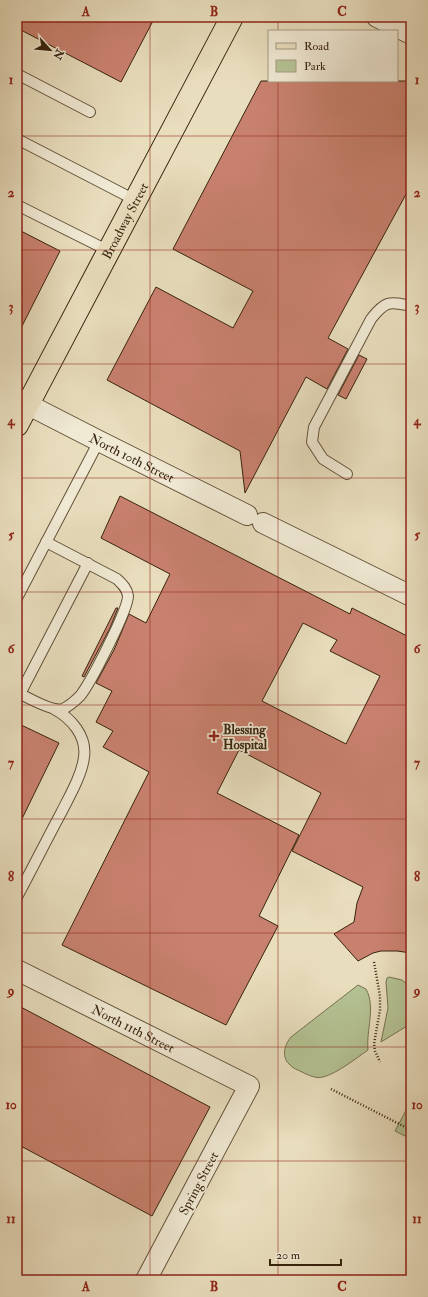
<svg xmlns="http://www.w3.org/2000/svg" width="428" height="1297" font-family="'IM FELL Double Pica',serif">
<rect width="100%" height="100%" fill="#e8ddbd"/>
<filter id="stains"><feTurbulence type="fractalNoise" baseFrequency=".005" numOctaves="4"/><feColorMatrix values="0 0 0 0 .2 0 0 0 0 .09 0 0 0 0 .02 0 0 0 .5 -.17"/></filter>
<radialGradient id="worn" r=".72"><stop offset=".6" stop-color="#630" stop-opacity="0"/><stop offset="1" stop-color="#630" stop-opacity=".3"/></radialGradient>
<!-- green -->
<g fill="#b4c293" stroke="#767250">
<path d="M389 977 402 980 411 987V1022L407 1026 381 1042 388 1008 386 982 387 978Z"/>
<path d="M358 985 366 989C376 1007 366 1030 368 1050 355 1059 338 1073 323 1077 316 1079 308 1075 302 1072 298 1070 292 1068 289 1064 281 1056 285 1044 291 1037Z"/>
<path d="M411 1101V1139L395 1131Z"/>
</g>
<!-- building -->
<g fill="#c9816f" stroke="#37230d" fill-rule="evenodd">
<path d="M17 17H155L121 82 17 28Z"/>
<path d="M261 81H411V185L328 338 348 349 327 389 306 377 245 493 240 451 107 380 156 287 233 328 253 291 173 249Z"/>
<path d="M17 229 60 251 17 336Z"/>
<path d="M359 355 367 359 346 399 338 395Z"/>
<path d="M120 496 350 614 352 608 411 638V953L397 951H381L373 953 358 961 334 934 354 922 357 903 363 887 292 851 321 793 239 750 217 793 299 835 259 916 278 926 226 1025 62 945 149 772 103 747 113 731 96 722 112 691 96 683 114 650 129 614 146 623 170 574 101 538ZM303 623 337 640 330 651 380 676 346 744 262 701Z"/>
<path d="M116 608H118L110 628 84 677 82 676Z"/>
<path d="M17 723 59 743 17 829Z"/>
<path d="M17 1005 210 1107 152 1216 17 1144Z"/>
</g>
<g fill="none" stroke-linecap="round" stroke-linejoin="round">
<!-- service casing -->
<g stroke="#635239" stroke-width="12">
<g id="service">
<path d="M17 74 90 112"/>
<path d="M17 139 135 200"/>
<path d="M17 205 109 251"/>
<path d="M347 474 323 459 312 442 314 427 371 319C385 301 389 301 411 306"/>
<path d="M17 598 99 441"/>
<path d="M17 692C26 697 53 712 63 709 69 706 75 701 80 696 90 684 128 610 128 596 127 588 122 584 117 579L46 542"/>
<path d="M20 694 88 563"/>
<path d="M17 897C32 869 46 841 61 813 69 797 82 775 84 757 87 736 71 718 54 709"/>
</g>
</g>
<!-- minor casing -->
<g stroke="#635239" stroke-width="22">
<g id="minor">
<path d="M377 17 411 34"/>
<path id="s1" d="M17 399 99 441 247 515"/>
<path d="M263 523 411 596"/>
<path id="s2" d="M17 970 249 1086 146 1280"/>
</g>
</g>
<!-- primary casing -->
<g stroke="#37230d" stroke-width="24">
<g id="primary">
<path id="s3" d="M17 425 232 17"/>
</g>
</g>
<!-- path -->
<g stroke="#37230d" stroke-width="2.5" stroke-dasharray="1 2" stroke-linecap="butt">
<path d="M374 962 380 996V1010L374 1044 375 1051 380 1062"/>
<path d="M331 1089 411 1130"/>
</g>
<!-- service -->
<use href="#service" stroke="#f0e9d4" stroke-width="10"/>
<!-- minor -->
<use href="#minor" stroke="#f0e9d4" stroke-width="20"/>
<!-- primary -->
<use href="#primary" stroke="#e8ddbd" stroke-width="22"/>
</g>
<!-- grid -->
<path fill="none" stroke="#8f2418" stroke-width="1" stroke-opacity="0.55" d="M150 17V1280M278 17V31M278 81V1280M17 136H411M17 250H411M17 364H411M17 478H411M17 592H411M17 705H411M17 819H411M17 933H411M17 1047H411M17 1161H411"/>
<!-- markers -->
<path fill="#8f2418" stroke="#f0e9d4" stroke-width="1.5" d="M212 730h4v4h4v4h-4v4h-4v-4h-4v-4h4z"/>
<g text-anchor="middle" stroke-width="3.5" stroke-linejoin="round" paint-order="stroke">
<!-- street labels -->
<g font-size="13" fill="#37230d" stroke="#f0e9d4">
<text dy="5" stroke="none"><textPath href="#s3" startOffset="231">Broadway Street</textPath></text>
<text dy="5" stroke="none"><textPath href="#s1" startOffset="129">North 10th Street</textPath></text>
<text dy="5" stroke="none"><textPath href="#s2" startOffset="130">North 11th Street</textPath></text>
<text transform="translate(198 1183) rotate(-62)" y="5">Spring Street</text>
</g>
<!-- poi labels -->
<g font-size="13" font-weight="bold" fill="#37230d" stroke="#f0e9d4" text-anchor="start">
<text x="223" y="734">Blessing<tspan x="223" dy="15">Hospital</tspan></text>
</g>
</g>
<!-- margin -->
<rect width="428" height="1297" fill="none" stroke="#e8ddbd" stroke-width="44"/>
<!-- legend -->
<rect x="268" y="30" width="130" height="52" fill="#f0e9d4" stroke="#a69a84"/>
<rect x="276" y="43" width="20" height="6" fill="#e8ddbd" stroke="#a69a84"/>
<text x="304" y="50" font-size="12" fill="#37230d">Road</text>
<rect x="276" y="60" width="20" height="12" fill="#b4c293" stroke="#a69a84"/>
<text x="304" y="70" font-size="12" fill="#37230d">Park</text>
<!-- north arrow -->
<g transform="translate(50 50) rotate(117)" stroke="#f0e9d4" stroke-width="3" paint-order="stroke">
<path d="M0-3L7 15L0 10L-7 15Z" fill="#37230d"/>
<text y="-6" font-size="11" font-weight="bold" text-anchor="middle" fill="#37230d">N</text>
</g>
<!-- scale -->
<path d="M270 1259v6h71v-6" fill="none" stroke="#37230d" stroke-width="2"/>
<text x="276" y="1259" font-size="12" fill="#37230d" stroke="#f0e9d4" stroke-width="3" paint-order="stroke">20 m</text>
<rect x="22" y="22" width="384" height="1253" fill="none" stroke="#8f2418" stroke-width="1.5"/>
<g font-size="13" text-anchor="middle" font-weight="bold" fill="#8f2418">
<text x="86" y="16">A</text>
<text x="214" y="16">B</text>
<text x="342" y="16">C</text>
<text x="11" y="84">1</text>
<text x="417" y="84">1</text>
<text x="11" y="197">2</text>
<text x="417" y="197">2</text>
<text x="11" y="311">3</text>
<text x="417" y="311">3</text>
<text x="11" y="425">4</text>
<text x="417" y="425">4</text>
<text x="11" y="539">5</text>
<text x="417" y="539">5</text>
<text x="11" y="653">6</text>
<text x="417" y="653">6</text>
<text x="11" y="767">7</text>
<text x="417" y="767">7</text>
<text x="11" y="881">8</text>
<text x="417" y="881">8</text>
<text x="11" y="995">9</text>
<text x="417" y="995">9</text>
<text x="11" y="1109">10</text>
<text x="417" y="1109">10</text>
<text x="11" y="1223">11</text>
<text x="417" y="1223">11</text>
<text x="86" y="1291">A</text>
<text x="214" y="1291">B</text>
<text x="342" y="1291">C</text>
</g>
<rect width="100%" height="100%" filter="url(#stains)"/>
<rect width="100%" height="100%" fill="url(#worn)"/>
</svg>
